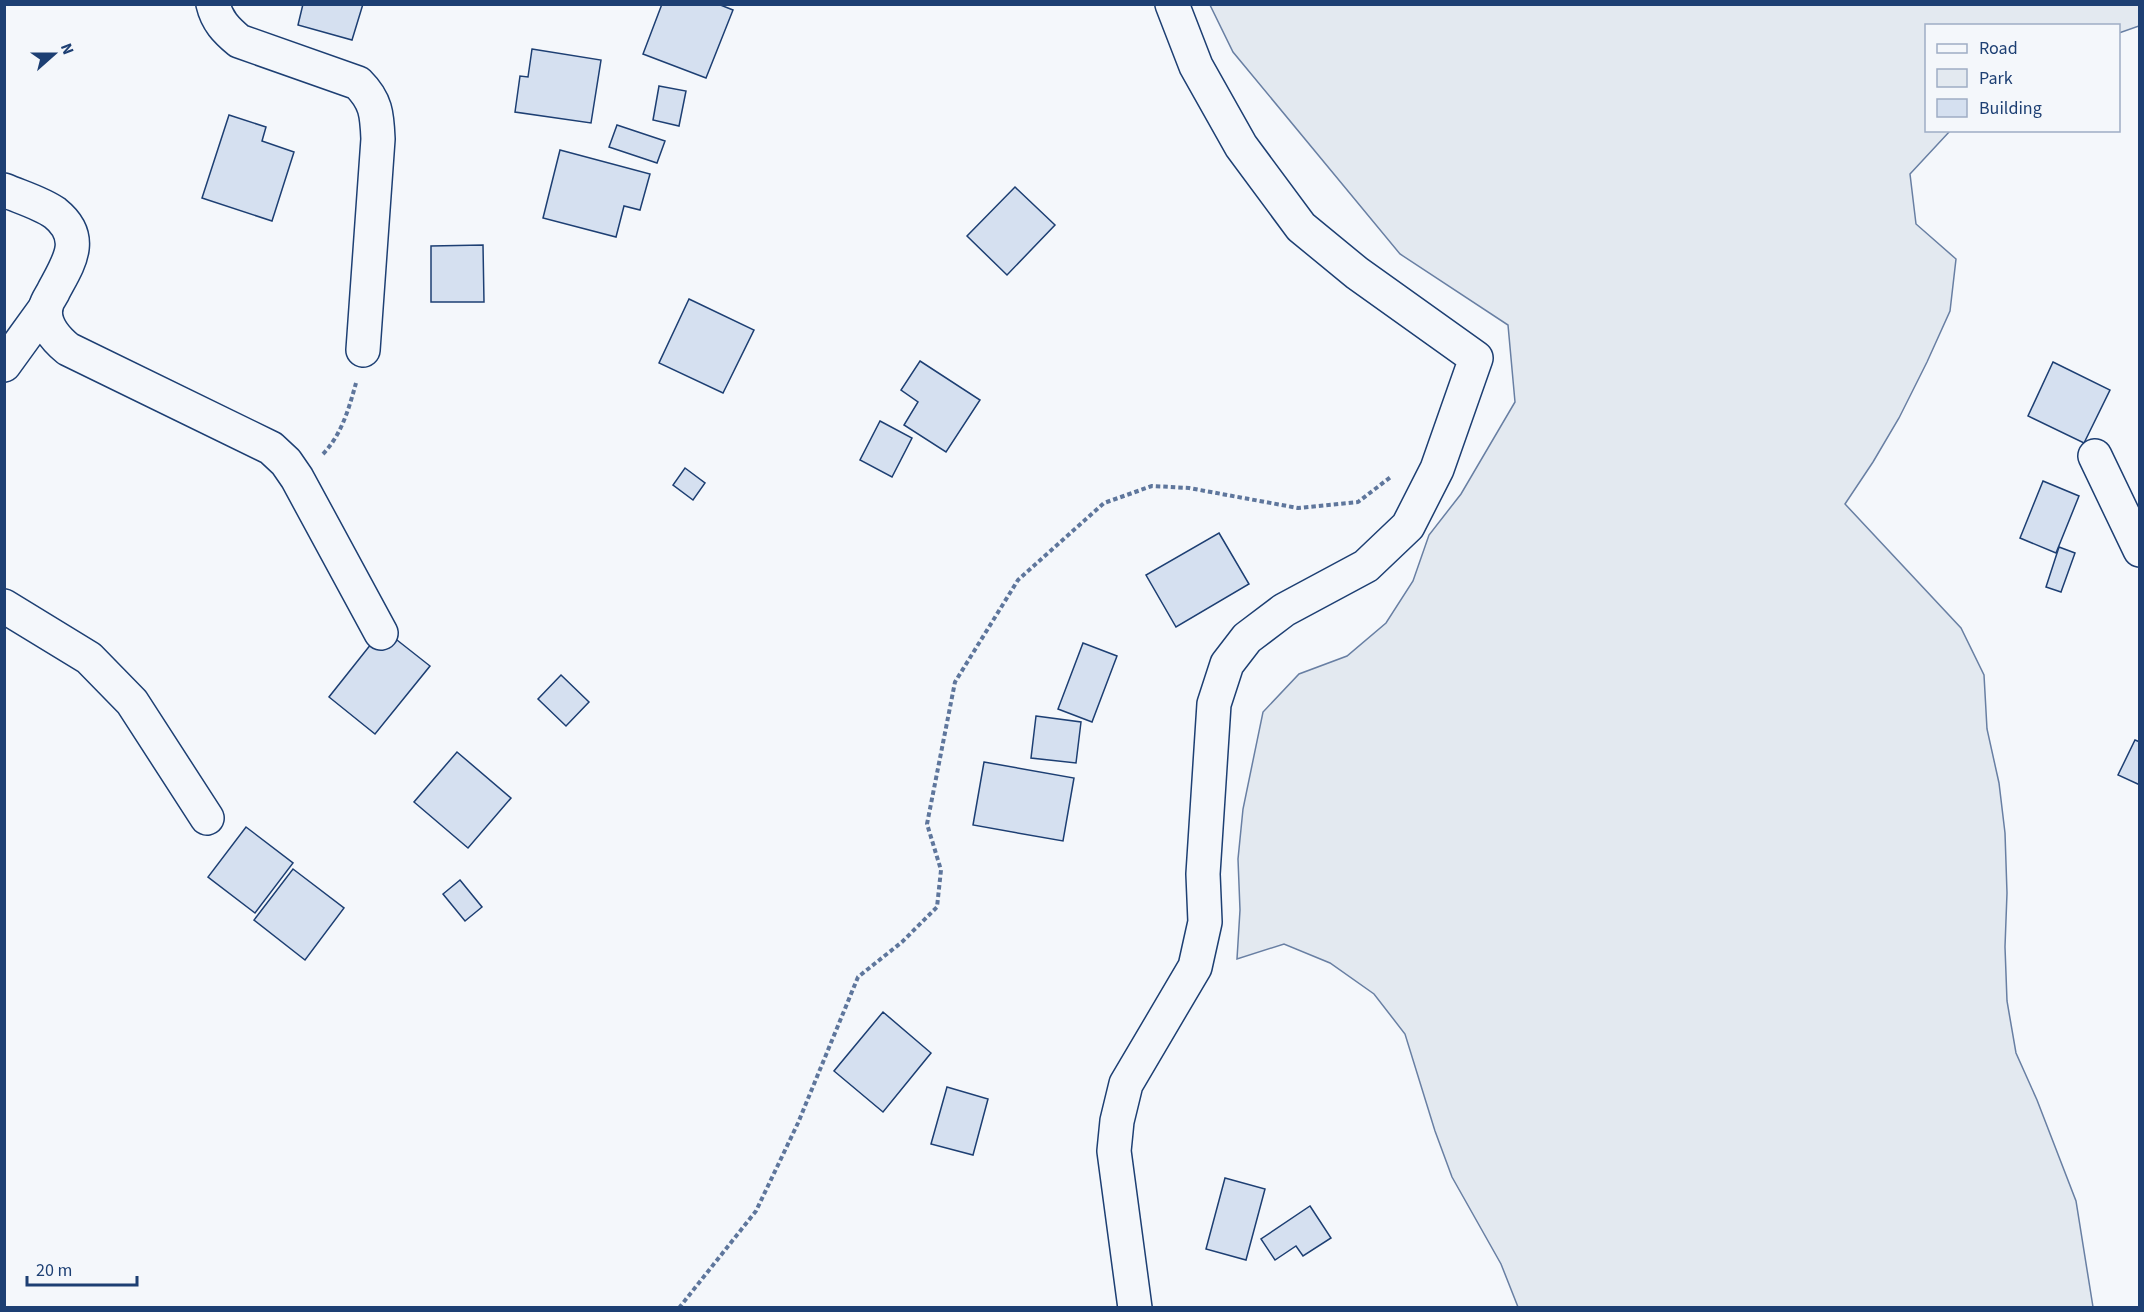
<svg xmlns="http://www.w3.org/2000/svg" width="2144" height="1312" font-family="'Source Sans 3',sans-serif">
<rect width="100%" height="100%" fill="#f4f7fb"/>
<!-- green -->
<path fill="#e3e9f0" stroke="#687fa3" stroke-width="1.5" d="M1210 5H2139V26L2119 33 2118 26H1926V130L1950 131 1910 174 1916 224 1956 259 1950 311 1927 362 1899 418 1873 462 1845 504 1961 628 1984 675 1987 729 1999 783 2005 833 2007 893 2005 947 2007 1001 2016 1053 2037 1100 2076 1201 2093 1307H1518L1501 1264 1452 1177 1435 1131 1405 1034 1374 994 1330 963 1284 944 1237 959 1240 910 1238 859 1243 809 1263 712 1299 674 1347 656 1386 623 1413 581 1429 535 1461 494 1515 402 1508 325 1400 254 1233 52Z"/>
<!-- building -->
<g fill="#d5e0f0" stroke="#1d3f73" stroke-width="1.5">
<path d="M303 4H363L352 40 298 25Z"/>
<path d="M662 4H718L733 10 706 78 643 54Z"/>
<path d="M532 49 601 60 591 123 515 112 520 76 528 77Z"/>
<path d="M659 86 686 91 679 126 653 120Z"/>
<path d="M229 115 266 127 262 141 294 152 272 221 202 198Z"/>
<path d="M617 125 665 141 657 163 609 147Z"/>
<path d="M560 150 650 174 640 210 624 206 616 237 543 218Z"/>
<path d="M1015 187 1055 225 1007 275 967 236Z"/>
<path d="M483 245 484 302H431V246Z"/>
<path d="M689 299 754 330 723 393 659 363Z"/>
<path d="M920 361 980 400 946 452 904 425 918 402 901 390Z"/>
<path d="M2053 362 2110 390 2084 443 2028 416Z"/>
<path d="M880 421 912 438 892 477 860 460Z"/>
<path d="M685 468 705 483 693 500 673 485Z"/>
<path d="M2043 481 2079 496 2056 553 2020 538Z"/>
<path d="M1219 533 1249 584 1176 627 1146 575Z"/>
<path d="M2059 547 2075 553 2061 592 2046 587Z"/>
<path d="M383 629 430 666 375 734 329 697Z"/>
<path d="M1083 643 1117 656 1092 722 1058 709Z"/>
<path d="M561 675 589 702 566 726 538 699Z"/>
<path d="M1036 716 1081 722 1076 763 1031 758Z"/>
<path d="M2135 740 2140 742V785L2118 775Z"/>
<path d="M457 752 511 798 468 848 414 802Z"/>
<path d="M984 762 1074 778 1063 841 973 825Z"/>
<path d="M246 827 293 863 255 913 208 877Z"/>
<path d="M293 869 344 908 305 960 254 920Z"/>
<path d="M460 880 482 907 465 921 443 894Z"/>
<path d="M883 1012 931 1053 883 1112 834 1071Z"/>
<path d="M947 1087 988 1099 973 1155 931 1144Z"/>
<path d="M1225 1178 1265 1189 1246 1260 1206 1249Z"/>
<path d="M1310 1206 1331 1238 1303 1256 1296 1246 1275 1260 1261 1239Z"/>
</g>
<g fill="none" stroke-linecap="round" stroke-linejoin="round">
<!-- minor casing -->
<g stroke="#1d3f73" stroke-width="36">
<g id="minor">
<path d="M213 4C217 21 226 30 239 41L358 83C376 101 377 114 378 139L363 350"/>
<path d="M4 190C20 197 41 203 55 213 86 238 69 262 54 290 52 295 47 301 46 306 42 324 56 339 68 349L271 448 286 462 297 478 381 633"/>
<path d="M4 365 46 307"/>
<path d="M2095 456 2140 550"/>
<path d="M4 606 89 658 132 702 207 818"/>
<path d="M1135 1308 1114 1151 1117 1121 1126 1084 1195 967 1205 922 1203 874 1214 704 1227 664 1247 638 1284 610 1366 566 1408 526 1437 469 1476 358 1357 273 1301 227 1241 146 1196 66 1172 4"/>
</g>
</g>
<!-- path -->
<g stroke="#5e769c" stroke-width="4" stroke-dasharray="4.5 3" stroke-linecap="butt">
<path d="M323 454C342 434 349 408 356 383"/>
<path d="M679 1308 756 1211 798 1123 858 977 902 942 937 907 941 870 927 824 955 682 1018 580 1104 503 1152 486 1189 488 1298 508 1358 502 1392 476"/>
</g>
<!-- minor -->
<use href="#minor" stroke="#f4f7fb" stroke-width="33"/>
</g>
<!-- border -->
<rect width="2144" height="1312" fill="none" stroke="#1d3f73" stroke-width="12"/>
<!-- legend -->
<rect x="1925" y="24" width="195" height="108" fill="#f4f7fb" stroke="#9eadc5" stroke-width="1.5"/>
<rect x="1937" y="44" width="30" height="9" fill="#f4f7fb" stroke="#9eadc5" stroke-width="1.5"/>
<text x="1979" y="54" font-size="18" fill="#1d3f73">Road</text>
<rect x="1937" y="69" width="30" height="18" fill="#e3e9f0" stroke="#9eadc5" stroke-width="1.5"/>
<text x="1979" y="84" font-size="18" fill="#1d3f73">Park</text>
<rect x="1937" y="99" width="30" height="18" fill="#d5e0f0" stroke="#9eadc5" stroke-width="1.5"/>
<text x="1979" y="114" font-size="18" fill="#1d3f73">Building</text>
<!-- north arrow -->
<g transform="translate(54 54) rotate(69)" stroke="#f4f7fb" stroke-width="4.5" paint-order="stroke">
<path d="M0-4.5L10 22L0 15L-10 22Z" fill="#1d3f73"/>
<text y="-9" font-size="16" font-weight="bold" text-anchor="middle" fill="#1d3f73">N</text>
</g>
<!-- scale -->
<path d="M27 1276v9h110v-9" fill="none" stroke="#1d3f73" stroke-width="3"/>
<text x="36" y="1276" font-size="18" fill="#1d3f73" stroke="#f4f7fb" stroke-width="4.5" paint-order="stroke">20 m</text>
</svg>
